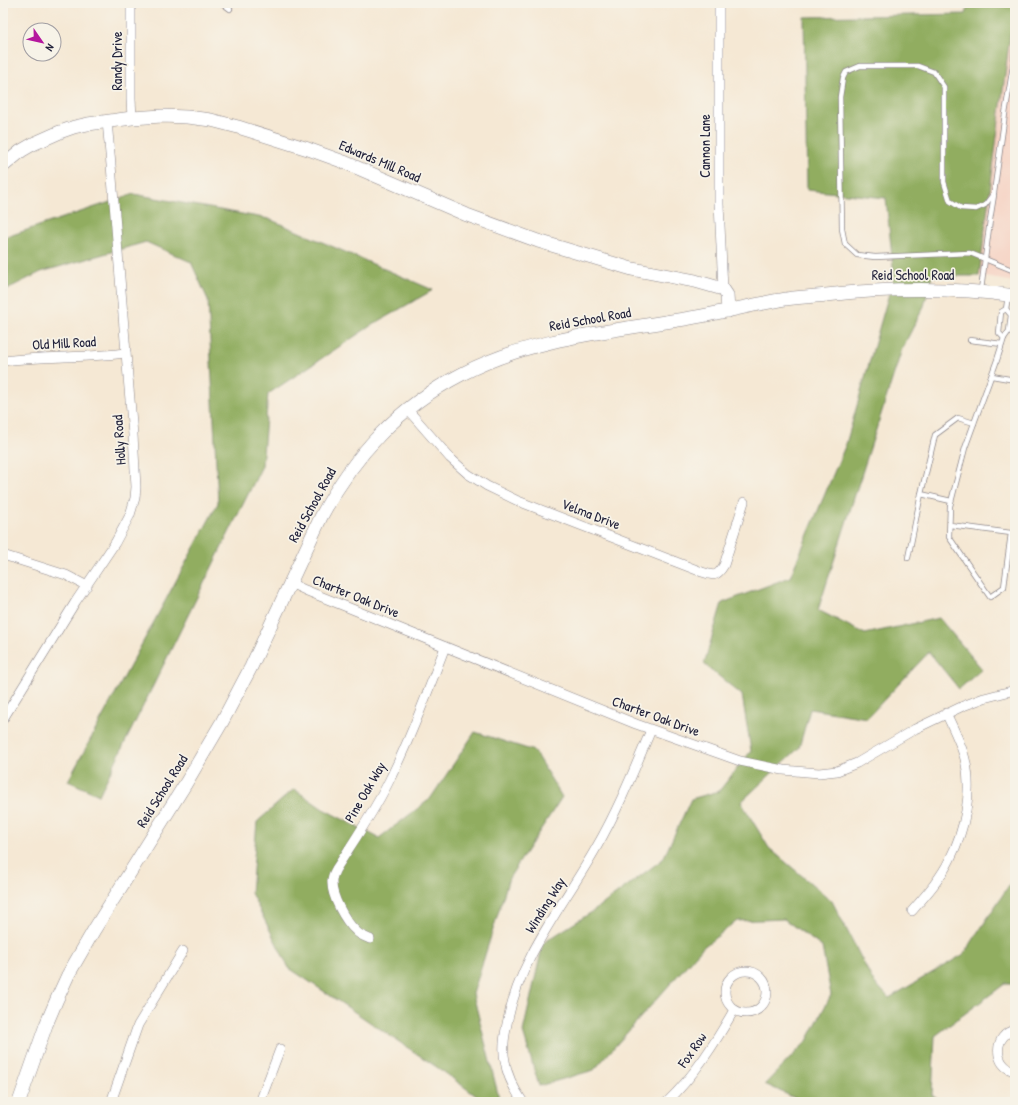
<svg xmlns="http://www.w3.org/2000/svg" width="1018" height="1105" font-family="'Patrick Hand',sans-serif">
<rect width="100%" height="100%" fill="#f7f3e8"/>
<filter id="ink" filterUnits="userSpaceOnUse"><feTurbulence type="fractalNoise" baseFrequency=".025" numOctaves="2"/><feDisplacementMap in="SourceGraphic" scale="8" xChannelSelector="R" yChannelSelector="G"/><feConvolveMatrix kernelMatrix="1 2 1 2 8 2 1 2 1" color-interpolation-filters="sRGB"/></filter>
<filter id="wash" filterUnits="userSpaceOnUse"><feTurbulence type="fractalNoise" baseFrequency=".012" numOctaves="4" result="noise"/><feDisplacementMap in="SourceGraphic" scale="16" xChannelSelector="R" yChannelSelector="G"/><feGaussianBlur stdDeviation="0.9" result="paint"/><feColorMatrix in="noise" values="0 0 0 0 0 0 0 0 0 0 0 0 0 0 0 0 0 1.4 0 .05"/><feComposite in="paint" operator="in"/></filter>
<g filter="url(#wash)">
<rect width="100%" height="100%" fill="#f5e8d4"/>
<!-- built -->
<path fill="#f6d2c3" d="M1015 25V282L979 276 1010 35Z"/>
<!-- forest -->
<g fill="#91ad60" stroke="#5a684e">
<path d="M969 3H1015V25L1010 35 979 276H932L924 306 902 349 818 610 865 634 939 618 982 669 959 689 929 652 867 718 810 709 799 748 741 802 769 848 832 901 873 981 889 998 964 954 1015 876V983H1006L935 1036 932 1095 941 1102H803L765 1084 807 1041 831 995 822 947 784 919 737 921 702 948 594 1070 539 1086 523 1032 543 943 595 910 663 859 691 799 719 791 751 751 742 695 704 664 722 603 790 577 846 444 894 276 886 198 807 190 804 17 966 14Z"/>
<path d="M134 194 269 219 433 290 372 325 268 394 262 466 99 795 68 781 218 503 208 300 191 262 146 242 41 272 3 291V238Z"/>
<path d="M475 732 534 751 562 797 509 878 473 994 500 1102H480L479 1098 444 1072 289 968 251 893 257 822 294 789 323 809 379 838 430 799Z"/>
</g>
</g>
<g filter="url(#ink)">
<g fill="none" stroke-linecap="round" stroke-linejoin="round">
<!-- lane casing -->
<g stroke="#8c8588" stroke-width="6">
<g id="lane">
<path d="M222 3 230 9"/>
<path d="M1015 46 1014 60 1005 114 994 193 985 205 976 209 961 208 950 201 944 182V87L934 72 918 66H860L846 72 843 78 840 97 842 229 845 244 857 255 875 257 970 253 1012 270H1015"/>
<path d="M981 290 990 220 994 195"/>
<path d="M1004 338 999 333 1001 312 1006 309"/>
<path d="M970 340 1002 344"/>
<path d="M992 376 1015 380"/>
<path d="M951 501 921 494 935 435 958 418 974 423"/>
<path d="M950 525 1011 533 1004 587 990 597 949 537 950 506 965 448 997 360 1004 338 1009 331 1011 315 1006 309 1008 296"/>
<path d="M908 558 921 494"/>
</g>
</g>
<!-- street casing -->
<g stroke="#8c8588" stroke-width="10">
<g id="street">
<path d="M131 3V99L132 118"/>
<path d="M719 3V204L723 289"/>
<path d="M3 361C44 356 85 358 126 353"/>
<path d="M408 410 450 458 468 474 487 486 518 501 702 572C714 576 717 577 724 565L744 502"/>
<path d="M3 555 66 575 87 586"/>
<path d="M290 583 305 590 636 724 740 761 783 770 819 773 837 771 857 763 915 729 963 706 984 698 1015 690"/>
<path d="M3 719 76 601 115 543 130 515 135 498 136 487 133 435 126 353 111 165 107 121"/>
<path d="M912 911C926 895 941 878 950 859 965 829 973 792 965 759 961 743 953 728 946 713"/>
<path d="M370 939C365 937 359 935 356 931 345 921 331 896 332 881 332 876 334 873 336 869 355 839 376 809 391 777 412 735 428 691 445 647"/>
<circle cx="746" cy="992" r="21"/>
<path d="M1015 1030C993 1034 993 1067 1015 1071"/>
<path d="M111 1102 138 1025 183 951"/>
<path d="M260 1102 280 1049"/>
<path d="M523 1102C514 1089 507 1076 505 1061 502 1047 505 1033 508 1019 521 955 565 903 596 848 618 810 634 770 651 730"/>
<path d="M667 1102C695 1075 715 1043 734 1010"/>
</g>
</g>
<!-- secondary casing -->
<g stroke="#8c8588" stroke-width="14">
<g id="secondary">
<path d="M3 166 21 151 33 144 60 132 74 127 88 124 132 118 162 116 187 117 211 120 238 127 308 149 344 162 467 215 538 241 632 269 695 281 723 289 727 295 728 311"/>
<path d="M19 1102 46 1025 57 999 68 975 94 930 186 783 222 722 251 667 321 517C354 455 398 407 462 374 529 339 605 332 678 320 712 315 746 306 780 300 795 297 811 297 826 295 889 288 952 287 1015 296"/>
</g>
</g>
<!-- lane -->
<use href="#lane" stroke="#fff" stroke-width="4.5"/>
<!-- street -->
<use href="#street" stroke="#fff" stroke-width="9"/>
<!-- secondary -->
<use href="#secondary" stroke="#fff" stroke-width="13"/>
</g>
</g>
<g text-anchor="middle" stroke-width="3.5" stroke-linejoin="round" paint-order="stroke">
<!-- street labels -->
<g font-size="14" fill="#22223b" stroke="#f7f3e8">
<text transform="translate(117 61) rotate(-90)" y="5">Randy Drive</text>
<text transform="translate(705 146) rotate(-90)" y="5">Cannon Lane</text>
<text transform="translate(380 161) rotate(23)" y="5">Edwards Mill Road</text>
<text x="913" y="280">Reid School Road</text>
<text transform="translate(590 319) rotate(-10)" y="5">Reid School Road</text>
<text transform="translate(64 343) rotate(-3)" y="5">Old Mill Road</text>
<text transform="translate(119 440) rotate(-94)" y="5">Holly Road</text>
<text transform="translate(312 505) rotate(-61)" y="5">Reid School Road</text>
<text transform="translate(591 514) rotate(21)" y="5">Velma Drive</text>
<text transform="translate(356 596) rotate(22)" y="5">Charter Oak Drive</text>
<text transform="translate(656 716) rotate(20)" y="5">Charter Oak Drive</text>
<text transform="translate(162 791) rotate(-58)" y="5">Reid School Road</text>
<text transform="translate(365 792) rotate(-60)" y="5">Pine Oak Way</text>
<text transform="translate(545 905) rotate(-58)" y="5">Winding Way</text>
<text transform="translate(692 1050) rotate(-55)" y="5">Fox Row</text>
</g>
</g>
<!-- margin -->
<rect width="1018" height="1105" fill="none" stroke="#f7f3e8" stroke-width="16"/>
<!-- north arrow -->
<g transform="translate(42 42) rotate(124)"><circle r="19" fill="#f7f3e8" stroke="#a29fa3"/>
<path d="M0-3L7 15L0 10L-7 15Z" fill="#b5179e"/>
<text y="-6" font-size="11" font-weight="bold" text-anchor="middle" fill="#22223b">N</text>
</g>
</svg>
